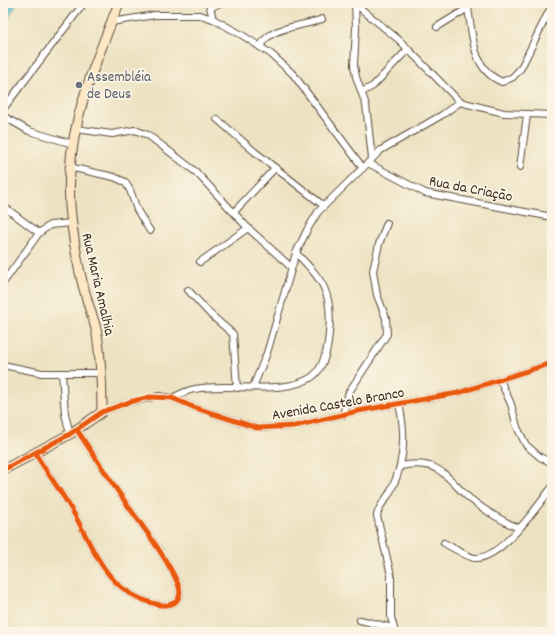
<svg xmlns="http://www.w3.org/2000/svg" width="555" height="635" font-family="Dekko,sans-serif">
<rect width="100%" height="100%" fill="#fcf5e5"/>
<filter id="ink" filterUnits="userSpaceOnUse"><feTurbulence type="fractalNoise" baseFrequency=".025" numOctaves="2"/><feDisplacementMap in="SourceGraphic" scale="8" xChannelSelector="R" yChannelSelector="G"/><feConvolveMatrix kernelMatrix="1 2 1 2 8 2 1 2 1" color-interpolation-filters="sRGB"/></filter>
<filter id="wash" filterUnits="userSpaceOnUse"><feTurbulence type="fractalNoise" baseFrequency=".012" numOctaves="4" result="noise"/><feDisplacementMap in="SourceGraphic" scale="16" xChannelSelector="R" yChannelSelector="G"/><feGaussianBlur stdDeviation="0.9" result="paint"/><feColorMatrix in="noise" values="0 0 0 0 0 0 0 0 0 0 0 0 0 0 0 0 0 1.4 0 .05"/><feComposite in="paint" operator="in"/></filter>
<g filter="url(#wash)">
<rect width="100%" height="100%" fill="#ede3c3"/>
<!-- water -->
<path fill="#58c1d4" stroke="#4a7679" d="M3 3H17L3 28Z"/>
</g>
<g filter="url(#ink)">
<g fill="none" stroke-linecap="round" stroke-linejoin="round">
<!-- street casing -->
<g stroke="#564637" stroke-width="8">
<g id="street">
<path d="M209 3 213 19"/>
<path d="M354 3 399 40 460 102 504 113 552 115"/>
<path d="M355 3 356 28 354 65 356 77 366 105 372 158"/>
<path d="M467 3C473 31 470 69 502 82L513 77 521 68 552 5"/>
<path d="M210 8 220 3"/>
<path d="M111 22 155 15H200L213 19 242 35 271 54 293 74 363 168"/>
<path d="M437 27 468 8"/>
<path d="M260 47C262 44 264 39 268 37 278 27 308 25 322 19"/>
<path d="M362 92 373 86 408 49"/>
<path d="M3 109 84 3"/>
<path d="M3 116 29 131 73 144"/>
<path d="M217 119 255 152 324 206"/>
<path d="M76 129 112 134 135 130 148 135 196 172 248 228 291 267"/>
<path d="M368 163 425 193 552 217"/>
<path d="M69 167 114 177 125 182 130 190 137 210 150 231"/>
<path d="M520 167 527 115"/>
<path d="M3 206 39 233 50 225 71 223"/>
<path d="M234 212 275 168"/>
<path d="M200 262 248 228"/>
<path d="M3 283 39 233"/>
<path d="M188 290 210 314 233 334 237 388"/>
<path d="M3 365 42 373H102"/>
<path d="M62 373 65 414 70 434"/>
<path d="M500 380 511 404 517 427 526 445 540 457 552 463"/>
<path d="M253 387 267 353 296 253 307 230 318 212 381 150 442 115 460 102"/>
<path d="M172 398C179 395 187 390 195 389 227 382 284 396 312 377 324 368 328 347 329 333 333 293 323 280 296 253"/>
<path d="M102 412 129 402 159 396 172 398 193 407 257 428 295 426 358 411 458 393 552 363"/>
<path d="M343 415 349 392 387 334 386 318 377 295 373 271 379 244 387 223"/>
<path d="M35 453C47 473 61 491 73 512 96 552 105 591 156 604 163 606 174 606 178 599 181 594 180 589 178 584 167 558 142 526 126 503 109 479 93 454 77 430"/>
<path d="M400 466C410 464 420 463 430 466 445 470 457 488 468 497 483 509 501 521 519 528"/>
<path d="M444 543C452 547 467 557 475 558 500 560 538 506 552 487"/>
<path d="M360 620 393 628"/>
<path d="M395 632 391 617V575L377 516C378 506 386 500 390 492 405 464 406 434 399 404"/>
</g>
</g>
<!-- secondary casing -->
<g stroke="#564637" stroke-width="11">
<path id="secondary" d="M3 470 70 434 102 412C102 385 101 360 97 334 95 321 89 309 86 296 79 273 75 249 72 225 60 142 90 77 119 3"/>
</g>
<!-- street -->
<use href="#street" stroke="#fff" stroke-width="6"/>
<!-- secondary -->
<use href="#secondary" stroke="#fce6c4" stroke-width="9"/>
<!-- cycleway casing -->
<g stroke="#fcf5e5" stroke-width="8">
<g id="cycleway">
<path d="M35 453C47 473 61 491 73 512 96 552 105 591 156 604 163 606 174 606 178 599 181 594 180 589 178 584 167 558 142 526 126 503 109 479 93 454 77 430"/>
<path d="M3 470 70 434 102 412 129 402 150 397 172 398 193 407 257 428 295 426 358 411 458 393 552 363"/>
</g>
</g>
<!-- cycleway -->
<use href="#cycleway" stroke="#e8590c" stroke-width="5"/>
</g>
</g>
<!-- markers -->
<circle fill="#6b7280" stroke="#fcf5e5" stroke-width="1.5" cx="79" cy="85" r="4"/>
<g text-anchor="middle" stroke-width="3.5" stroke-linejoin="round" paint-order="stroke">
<!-- worship labels -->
<g font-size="15" fill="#5b616d" stroke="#fcf5e5" text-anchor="start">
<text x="87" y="81">Assembléia<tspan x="87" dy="17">de Deus</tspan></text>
</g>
<!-- street labels -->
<g font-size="15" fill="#3b2a1e" stroke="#fcf5e5">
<text transform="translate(471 188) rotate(11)" y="5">Rua da Criação</text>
<text transform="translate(99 284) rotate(77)" y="5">Rua Maria Amalhia</text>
<text transform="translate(338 403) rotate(-10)" y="5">Avenida Castelo Branco</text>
</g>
</g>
<!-- margin -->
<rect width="555" height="635" fill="none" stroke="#fcf5e5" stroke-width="16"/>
</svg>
